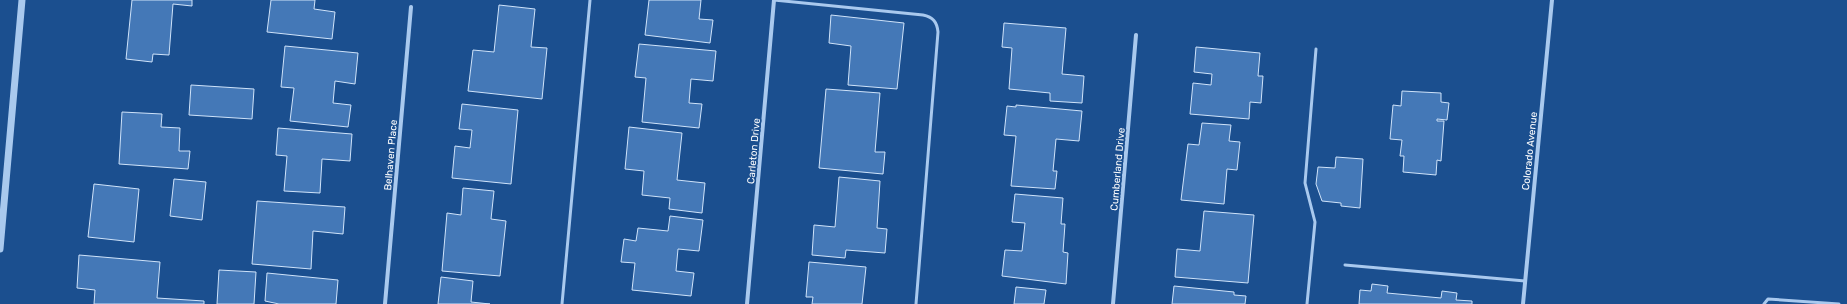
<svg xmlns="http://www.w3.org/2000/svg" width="1847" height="304" font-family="Rubik,sans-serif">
<rect width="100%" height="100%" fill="#1b4f8f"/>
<!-- building -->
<g fill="#4478b7" stroke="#cfe3fa">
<path d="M132 0H192V6L173 4 169 55 153 54 152 62 126 59Z"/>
<path d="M271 0H315L314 9 335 12 332 39 267 32Z"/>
<path d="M649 0H701L699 19 713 20 710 43 645 35Z"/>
<path d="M499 5 535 9 531 47 547 48 542 99 468 91 473 50 494 52Z"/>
<path d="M831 15 904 23 897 89 848 85 851 46 829 43Z"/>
<path d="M1004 23 1066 28 1062 74 1084 76 1082 103 1050 101V93L1009 89 1012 48 1002 47Z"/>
<path d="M639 44 716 51 713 81 691 79 689 103 702 104 699 128 642 122 646 78 635 77Z"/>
<path d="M285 46 358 53 355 84 335 81 333 103 351 105 348 127 290 121 294 88 281 87Z"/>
<path d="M1196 47 1260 53 1258 76H1263L1261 103 1250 102 1249 119 1190 114 1193 83 1211 85 1212 74 1194 72Z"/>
<path d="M191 85 254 89 252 119 189 115Z"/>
<path d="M826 89 880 93 875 152H885L883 174 819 168Z"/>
<path d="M1402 91 1441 93V102L1449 103 1447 120 1437 119V121H1444L1441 161 1437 160 1436 175 1403 172 1404 156H1400L1402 140 1390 139 1393 105 1401 106Z"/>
<path d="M462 104 518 110 511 184 452 178 455 146 470 148 472 130 459 129Z"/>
<path d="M1016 105 1082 111 1079 141 1056 139 1053 171H1057L1055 189 1011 186 1016 136 1004 135 1007 106 1016 107Z"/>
<path d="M122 112 162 114 161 127 180 128 179 151H190L188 169 119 164Z"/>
<path d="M1202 123 1231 125 1229 141 1240 142 1237 170 1227 169 1224 204 1181 200 1188 144 1199 145Z"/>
<path d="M629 127 682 133 677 180 705 183 702 213 669 209 670 198 642 195 644 171 625 169Z"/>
<path d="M278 128 352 134 350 161 322 159 320 193 284 191 287 156 276 155Z"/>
<path d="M1336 157 1363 159 1360 208 1341 206V203L1322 201 1316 184 1318 167 1335 168Z"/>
<path d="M839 177 880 181 877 228 887 229 885 253 846 250 845 258 812 255 814 225 835 227Z"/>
<path d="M174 179 206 182 202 220 170 216Z"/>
<path d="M94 184 139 189 134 242 88 237Z"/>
<path d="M463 188 494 191 491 219 506 221 500 276 442 271 447 213 461 215Z"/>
<path d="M1015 194 1063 198 1061 224H1065L1063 252 1068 253 1066 284 1002 276 1005 250 1022 251 1025 223 1012 222Z"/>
<path d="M257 201 345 207 343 234 313 231 311 269 252 264Z"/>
<path d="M1204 211 1254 215 1248 283 1175 277 1177 249 1200 251Z"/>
<path d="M670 216 703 220 699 251 678 249 676 271 694 273 691 296 632 290 635 263 621 262 624 239 636 241 638 228 668 231Z"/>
<path d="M79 255 160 262 157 298 204 301V304H94L95 290 77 288Z"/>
<path d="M809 262 866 267 862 304H812L813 297H806Z"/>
<path d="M219 270 256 272 254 304H217Z"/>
<path d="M267 273 338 280 336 304H279L265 301Z"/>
<path d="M441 277 473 281 471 302 490 304H438Z"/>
<path d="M1372 284 1388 286 1387 293 1441 298 1442 291 1457 293 1456 300 1472 301V304H1359L1360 290 1371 291Z"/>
<path d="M1174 286 1234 292V295L1246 296 1245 304H1172Z"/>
<path d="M1016 287 1046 290 1044 304H1014Z"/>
</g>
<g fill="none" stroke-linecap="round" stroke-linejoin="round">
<!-- service -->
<g stroke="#a9c9ee" stroke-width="3">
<path d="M774 0 923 15C933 17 937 22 938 32L916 304"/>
<path d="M1345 265 1525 281"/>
<path d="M562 304 590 0"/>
<path d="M1307 304 1315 222 1305 183 1316 49"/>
<path d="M1764 304 1768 299 1839 304"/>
</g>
<!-- minor -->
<g stroke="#a9c9ee" stroke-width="4">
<path d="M385 304 411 7"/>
<path d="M747 304 774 0"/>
<path d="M1113 304 1136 35"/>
<path d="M1523 304 1552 0"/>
</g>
<!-- tertiary -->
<path stroke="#a9c9ee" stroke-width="7" d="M0 249 22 0"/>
</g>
<g text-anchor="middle" stroke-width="3.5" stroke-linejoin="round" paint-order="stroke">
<!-- street labels -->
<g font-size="10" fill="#fff" stroke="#1b4f8f">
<text transform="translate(753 151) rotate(-85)" y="4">Carleton Drive</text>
<text transform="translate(1529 151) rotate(-84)" y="4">Colorado Avenue</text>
<text transform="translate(390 155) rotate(-85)" y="4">Belhaven Place</text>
<text transform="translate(1117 169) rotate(-85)" y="4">Cumberland Drive</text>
</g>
</g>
</svg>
